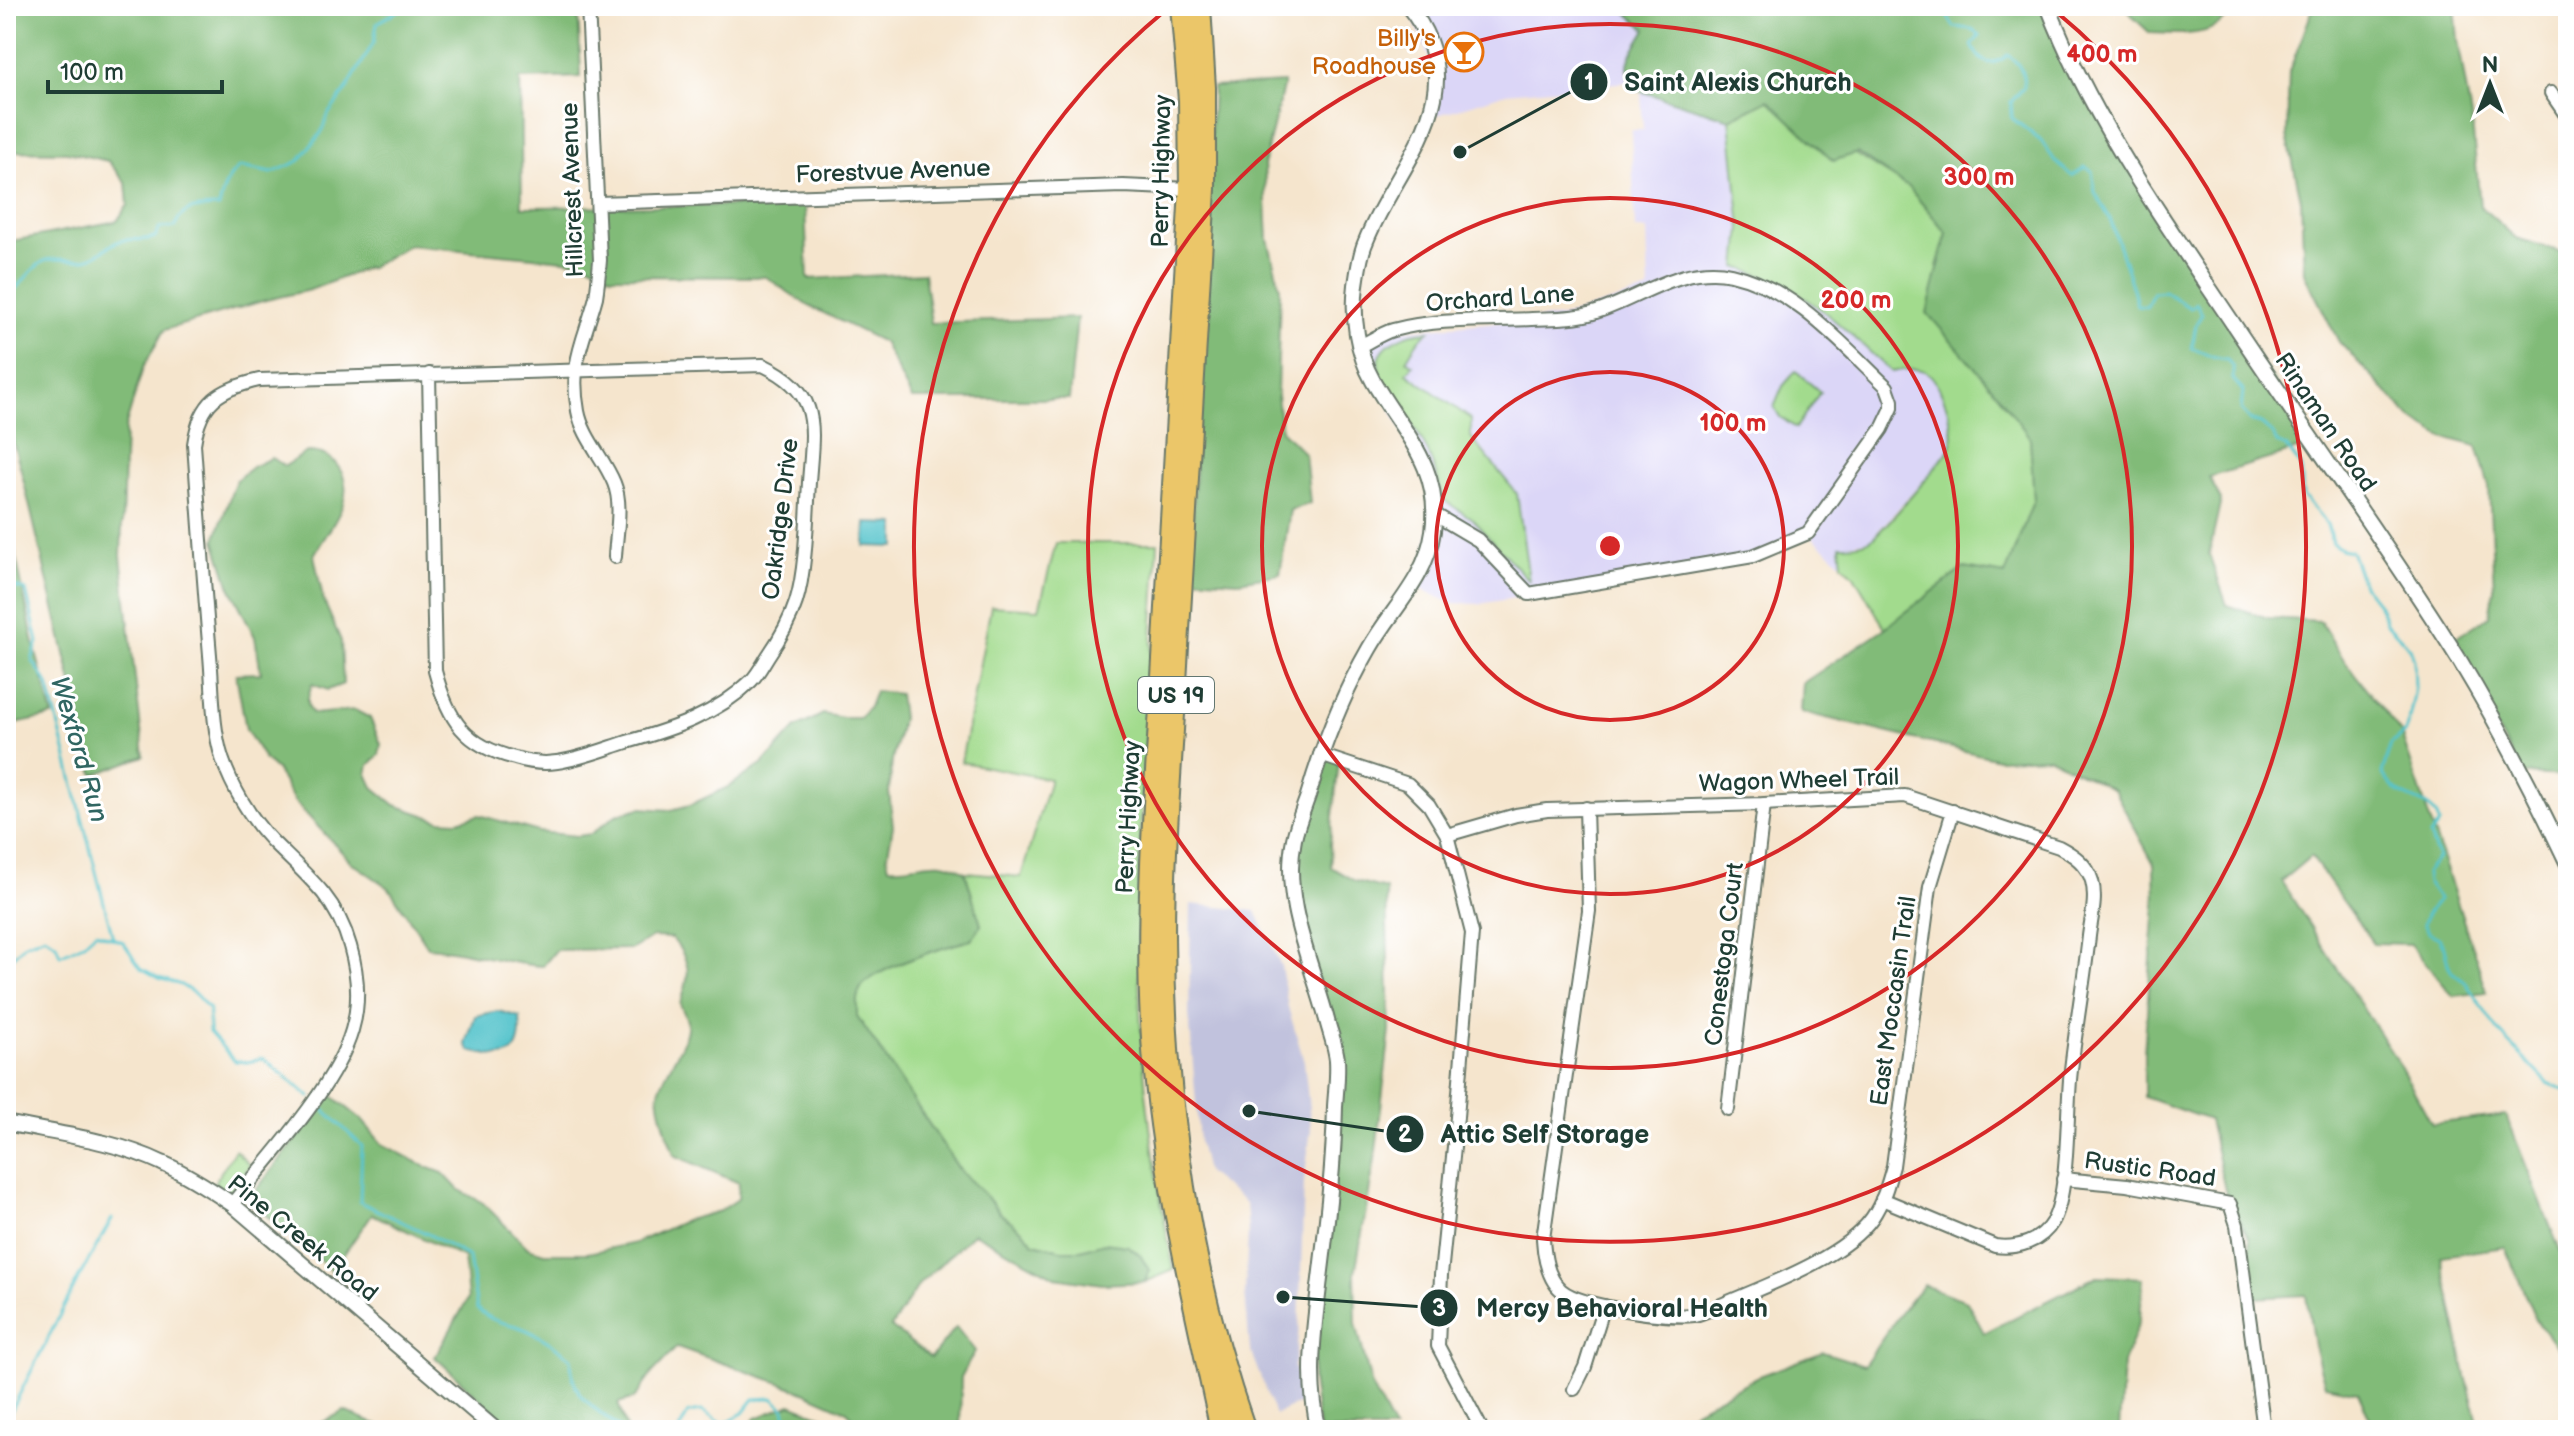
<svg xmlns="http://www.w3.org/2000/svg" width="2574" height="1436" font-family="'Balsamiq Sans',sans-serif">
<rect width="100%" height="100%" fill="#fff"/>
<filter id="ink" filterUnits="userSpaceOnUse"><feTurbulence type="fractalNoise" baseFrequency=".0125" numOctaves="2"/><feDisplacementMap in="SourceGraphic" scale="16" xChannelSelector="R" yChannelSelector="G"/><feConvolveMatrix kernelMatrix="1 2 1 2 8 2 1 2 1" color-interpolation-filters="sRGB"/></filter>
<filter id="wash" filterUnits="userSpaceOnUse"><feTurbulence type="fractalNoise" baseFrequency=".006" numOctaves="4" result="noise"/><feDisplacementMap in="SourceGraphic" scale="32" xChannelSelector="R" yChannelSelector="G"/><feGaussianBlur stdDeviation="1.8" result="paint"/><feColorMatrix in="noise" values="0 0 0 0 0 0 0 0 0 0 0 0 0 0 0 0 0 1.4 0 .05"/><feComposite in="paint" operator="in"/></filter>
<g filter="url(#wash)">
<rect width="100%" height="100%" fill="#f5e5cd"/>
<!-- built -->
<g fill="#dbd6f7">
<path d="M1408 6H1618L1646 29 1630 56 1626 72 1630 82 1506 93 1429 118 1435 73Z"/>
<path d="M1641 92 1730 119 1741 228 1737 267 1774 280 1816 306 1842 326 1892 371 1917 369 1927 373 1937 381 1954 430 1951 446 1932 471 1870 540 1840 546 1842 564 1808 533 1753 556 1480 604 1451 603 1413 585 1422 572 1434 496 1360 346 1391 331 1562 317 1649 290 1647 230 1635 229 1631 130H1643Z"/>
</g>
<!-- industrial -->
<path fill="#c1c2dd" d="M1191 904 1256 911 1281 966 1288 1007 1304 1061 1311 1128 1304 1182 1299 1329 1294 1366 1302 1402 1275 1415 1250 1350 1245 1292 1248 1233 1246 1203 1206 1172 1199 1142 1189 1013Z"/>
<!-- green -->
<g fill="#a2db8d" stroke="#608c60" stroke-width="2">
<path d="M1768 100 1909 188 1947 233 1937 266 1998 394 2030 438 2034 499 2005 575 1964 568 1885 628 1853 574 1842 564 1840 545C1849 545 1862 545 1870 540 1881 533 1946 457 1951 446 1958 432 1941 382 1928 373 1917 366 1904 370 1892 372 1855 339 1818 300 1773 280 1761 275 1749 271 1737 267L1741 228 1730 119Z"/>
<path d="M1429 331C1417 340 1413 349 1406 360L1413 365 1407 373 1471 419V437L1517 494 1529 581 1471 518 1442 499C1438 476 1431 455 1419 435 1405 412 1359 370 1388 345 1401 335 1413 332 1429 331Z"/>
<path d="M1796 371 1820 392 1796 428 1780 417 1774 407 1783 386Z"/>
<path d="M1056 543H1158C1150 687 1135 837 1139 980 1141 1078 1154 1174 1174 1270L1145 1282 1149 1270 1104 1243 1081 1250H1060L1034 1243 1022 1230 1001 1214 984 1194 961 1172 857 1016C857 1005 855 996 862 986 876 968 947 946 971 940L981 925 965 872 1021 877 1050 779 961 762 991 606 1039 609Z"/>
<path d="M235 1150 250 1165 231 1193 214 1183Z"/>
</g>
<!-- forest -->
<g fill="#81bb78" stroke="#507c56" stroke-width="2">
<path d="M6 6H578L581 77 520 79 522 207 805 205 808 279 924 273 931 323 1077 318 1069 399H912L883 342 807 305 766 277 611 276 585 262 409 245 372 266 310 290 266 300 164 330 143 368 125 428 121 556 144 756 94 775 21 470 6 418V242L117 221 128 205 126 183 108 161 67 152 6 151Z"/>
<path d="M1618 6H2048L2083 87 2313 442 2297 450 2209 477 2221 500 2209 554 2227 605 2268 618 2320 621 2344 660 2401 733 2487 992 2453 996 2410 944 2373 943 2311 856 2281 881 2399 1064 2432 1124 2506 1115 2568 1271V1356L2564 1358 2536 1320 2505 1247 2441 1256 2466 1376 2480 1430H2375L2358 1392 2325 1385 2314 1346 2306 1295 2254 1298 2249 1238 2225 1190 2209 1120 2144 1097V1053L2155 904 2154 864 2114 790 2049 757 1998 759 1801 712 1803 683 1885 628 1964 568 2005 575 2034 499 2030 438 1998 394 1927 313 1947 233 1909 188 1857 153 1833 161 1768 100 1730 119 1633 89C1621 61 1632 54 1646 29Z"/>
<path d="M2126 6H2238C2211 40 2190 34 2150 33L2133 17Z"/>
<path d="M2314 6H2455L2458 40 2472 123 2480 206 2516 238 2568 254V776L2523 774 2448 643 2489 616 2494 589 2489 487 2477 446 2443 437 2411 418 2339 342 2304 273 2301 200 2287 135 2289 72Z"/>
<path d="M1284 83 1264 163 1268 239 1280 288 1277 395 1281 430 1305 454 1310 503 1290 510 1280 574 1239 581 1190 578 1213 87Z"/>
<path d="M307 452C321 452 331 456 339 468 359 498 328 529 314 555L323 599 341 641 343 684 328 690 312 684C308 695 305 704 313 714L355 710 370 718 381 744 379 755 369 765 367 774 373 787 395 805 439 820 458 821 479 815 539 832 577 836 591 834 616 815 640 808 671 810 690 805 728 787 763 764 796 728 823 714 843 718H860L869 707 875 691 899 694 902 718 892 761 889 792 893 826 887 858 889 867C922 869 935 853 965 872L981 925 971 940C947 946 876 968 862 986 855 996 857 1005 857 1016L961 1172 984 1194 1001 1214 1022 1230 1034 1243 1061 1250H1081L1104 1243 1128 1246 1140 1255 1149 1270 1145 1282 1102 1284 1055 1277 974 1233 920 1283 891 1327 931 1358 956 1327 975 1351 961 1377 960 1430H866L847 1411 797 1389 677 1347 653 1372 635 1398 618 1403 627 1430H514L435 1357 468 1299 464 1258 372 1214 332 1271 248 1200 331 1095 361 1119 382 1144 424 1166 443 1173 458 1189 483 1203 528 1248 544 1253H588L635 1243 687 1220 720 1211 738 1199 739 1183 674 1155C670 1140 656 1106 659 1092 664 1070 690 1041 687 1022 686 1016 682 1009 680 1004 691 975 692 963 672 938L653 937 632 949 556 950 543 966C504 964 467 950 428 947L389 888 351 862 294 801 277 771 264 759 246 729 236 674 261 673 255 637 230 587 215 540 236 480 252 467 271 458 285 466Z"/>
<path d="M6 509 35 649 53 716 6 726Z"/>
<path d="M1320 755 1339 761 1330 844 1331 867 1355 881 1386 889 1390 1031 1375 1159 1355 1273 1356 1323 1372 1388 1394 1430H1319L1312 1380 1337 1059 1291 876Z"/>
<path d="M2097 1276 2143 1278 2140 1319 2123 1363 2119 1430H1672L1693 1411 1757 1377 1823 1352 1864 1365 1903 1309 1923 1285 1967 1301 1984 1333Z"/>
<path d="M791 1404 857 1430H744L756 1418Z"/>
<path d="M344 1411 388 1430H308Z"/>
</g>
<!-- water -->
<g fill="#56c4cc" stroke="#3a8080" stroke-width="2">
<path d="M866 523 896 524V547L865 546Z"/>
<path d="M498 1011 520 1017C523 1061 506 1060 470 1051L466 1044 475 1016Z"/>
</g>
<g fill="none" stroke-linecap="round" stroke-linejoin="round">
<!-- stream -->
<g stroke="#56c4cc" stroke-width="3">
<path d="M1941 6 1954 27 1972 29 1980 35 1972 45C1980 64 1991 68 2008 55 2020 64 2024 72 2024 87L2011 102 2012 118 2041 141 2055 161 2072 176 2085 167 2092 171 2095 192 2110 219 2134 292 2137 306 2147 307 2153 292 2164 291 2190 308 2196 303 2202 314 2196 324 2192 348 2210 356 2227 359 2233 368V379L2243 391 2241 410 2250 420 2261 424 2273 434 2277 443 2286 447 2301 467 2303 496 2327 524 2332 543 2341 549 2351 551 2363 585 2379 605 2386 623 2410 648 2414 661 2415 689 2409 719 2405 732 2391 744 2382 773C2387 780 2392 788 2400 793 2414 802 2437 804 2439 824L2430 836 2438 858 2426 873 2427 882 2439 899 2426 915 2423 924 2429 933 2439 938 2444 947 2448 964 2452 972 2466 983 2498 1031 2548 1083 2568 1091"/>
<path d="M6 298C18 289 35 263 47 260 58 257 73 262 85 259 100 257 109 242 124 240 136 238 142 242 155 237L160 228 175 227C181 206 200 208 219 207 223 191 226 177 240 167L272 173 299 161 321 133 329 113 345 92 374 42 377 23 406 6"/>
<path d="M6 585 26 590 38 642 32 660 48 684 113 938"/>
<path d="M6 964 25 944 45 936 56 944 60 955 83 944 96 932 123 942 141 968 159 978 181 985 195 994 209 1009V1032L235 1061 248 1062 263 1058 310 1097"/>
<path d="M316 1102 362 1146 360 1202 430 1235 469 1257 477 1309C496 1323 498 1321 519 1327 537 1333 557 1347 571 1358 571 1401 595 1406 622 1430"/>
<path d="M6 1421 78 1279 112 1219"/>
<path d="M679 1430 688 1413 702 1411 723 1424 743 1413 754 1399 773 1398 784 1409 789 1430"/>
</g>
</g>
</g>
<g filter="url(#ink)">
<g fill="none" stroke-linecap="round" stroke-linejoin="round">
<!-- minor casing -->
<g stroke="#6a786a" stroke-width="16">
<g id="minor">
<path d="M588 6 600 260C599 272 598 285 596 297 584 342 569 362 578 411 583 438 604 458 614 483 623 505 616 534 615 557"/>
<path d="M2551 93 2568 118"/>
<path d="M598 203 1123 186 1190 189"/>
<path d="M1360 346C1370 341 1382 333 1393 330 1437 318 1487 321 1532 319 1552 318 1573 319 1593 313 1638 300 1681 263 1731 274 1794 288 1841 343 1887 387L1892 401V408L1882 429 1808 533 1753 556 1529 594 1478 540 1434 514"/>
<path d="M1320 755 1408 784 1429 805 1447 835 1472 933 1457 1117 1441 1275 1438 1346 1482 1430"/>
<path d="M1586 808 1589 911 1543 1239C1544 1256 1547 1278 1561 1290 1581 1307 1668 1318 1694 1315 1700 1314 1706 1311 1712 1309 1759 1288 1842 1260 1872 1218 1883 1202 1888 1184 1893 1166L1930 887 1953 811"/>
<path d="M1447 835 1516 815 1547 810 1764 804 1905 796 2059 847C2074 855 2087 864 2092 881 2097 899 2091 919 2089 936 2084 981 2076 1025 2071 1070 2066 1109 2070 1189 2053 1221 2041 1242 2017 1249 1995 1246L1882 1199"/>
<path d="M1728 1109 1764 804"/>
<path d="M2063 1179 2127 1185 2230 1204 2237 1225 2264 1430"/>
<path d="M232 1204C269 1158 336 1086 352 1030 360 1003 358 974 350 946 345 928 335 908 323 893 307 874 289 858 272 841 250 818 232 787 222 758 212 726 213 689 210 655 204 585 199 514 194 444 200 401 220 389 259 380 427 374 595 369 763 365 822 393 813 426 809 482 807 516 806 571 796 602 790 621 779 640 768 656 763 664 758 674 751 681 716 715 673 729 627 742 605 749 580 759 557 762 544 764 528 762 515 758 465 746 448 720 435 671L429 374"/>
<path d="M1574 1389 1585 1367 1604 1306"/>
</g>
</g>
<!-- tertiary casing -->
<g stroke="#6a786a" stroke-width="18">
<g id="tertiary">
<path d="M2048 6C2092 120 2163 219 2230 319 2306 434 2388 545 2460 661 2500 727 2535 795 2568 864"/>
<path d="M6 1123C58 1134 114 1140 162 1163 187 1174 210 1189 232 1204L496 1430"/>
<path d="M1319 1430C1306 1382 1314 1328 1320 1279 1327 1222 1334 1164 1335 1106 1336 1091 1338 1075 1337 1060 1336 1048 1331 1035 1328 1024 1313 965 1281 901 1294 839 1297 825 1303 810 1308 796 1323 744 1342 696 1369 649 1392 608 1426 580 1433 531 1442 466 1402 432 1373 381 1357 353 1352 317 1356 285 1358 271 1360 254 1366 241 1397 163 1479 93 1408 6"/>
</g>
</g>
<!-- primary casing -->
<g stroke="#6a786a" stroke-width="22">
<path id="primary" d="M1221 1398 1232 1430"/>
</g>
<!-- trunk casing -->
<g stroke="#6a786a" stroke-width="24">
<g id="trunk">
<path d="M1181 6 1189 100 1190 189C1180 352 1171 515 1162 677 1155 792 1145 907 1151 1022 1159 1164 1192 1292 1221 1430"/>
<path d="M1200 6 1205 88V189C1196 342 1187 495 1178 647 1173 743 1164 840 1164 936 1164 1103 1190 1273 1245 1430"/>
</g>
</g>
<!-- minor -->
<use href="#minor" stroke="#fff" stroke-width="12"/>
<!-- tertiary -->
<use href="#tertiary" stroke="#fff" stroke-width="14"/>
<!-- primary -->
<use href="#primary" stroke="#ebc669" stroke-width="18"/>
<!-- trunk -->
<use href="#trunk" stroke="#ebc669" stroke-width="20"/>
</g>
</g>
<!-- distance rings -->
<g fill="none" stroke="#d62828" stroke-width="4">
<circle cx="1610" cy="546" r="174"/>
<circle cx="1610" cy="546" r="348"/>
<circle cx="1610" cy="546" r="522"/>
<path d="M2053 9A696 696 0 1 1 1167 9"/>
</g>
<!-- icons -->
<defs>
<g id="bar-ring" transform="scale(2)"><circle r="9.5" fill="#fff" stroke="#e8710a" stroke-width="1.5"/><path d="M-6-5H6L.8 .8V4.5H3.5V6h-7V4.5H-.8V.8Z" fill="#e8710a"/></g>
</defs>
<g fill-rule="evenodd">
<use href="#bar-ring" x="1464" y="52"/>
</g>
<g text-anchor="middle" stroke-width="6" stroke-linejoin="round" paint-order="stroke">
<!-- shield labels -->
<rect fill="#fff" stroke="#627771" stroke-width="2" x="1138" y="677" width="76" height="36" rx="6"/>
<g font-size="22" font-weight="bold" fill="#1f3d34">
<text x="1176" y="703">US 19</text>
</g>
<!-- food labels -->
<g font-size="24" fill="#c56008" stroke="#fff" text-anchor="end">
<text x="1436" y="46">Billy's<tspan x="1436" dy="28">Roadhouse</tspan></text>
</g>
<!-- street labels -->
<g font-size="24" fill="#1f3d34" stroke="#fff">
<text transform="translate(893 171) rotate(-2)" y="8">Forestvue Avenue</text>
<text transform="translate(1161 171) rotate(-89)" y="8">Perry Highway</text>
<text transform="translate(572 190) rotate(-92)" y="8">Hillcrest Avenue</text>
<text transform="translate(1500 298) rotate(-4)" y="8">Orchard Lane</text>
<text transform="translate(2326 422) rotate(56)" y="8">Rinaman Road</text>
<text transform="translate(780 519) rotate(-83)" y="8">Oakridge Drive</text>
<text transform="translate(1799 780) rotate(-2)" y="8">Wagon Wheel Trail</text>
<text transform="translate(1128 817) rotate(-87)" y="8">Perry Highway</text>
<text transform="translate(1724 954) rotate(-83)" y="8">Conestoga Court</text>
<text transform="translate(1893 1001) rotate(-82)" y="8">East Moccasin Trail</text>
<text transform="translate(2150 1169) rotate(8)" y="8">Rustic Road</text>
<text transform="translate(303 1238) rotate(39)" y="8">Pine Creek Road</text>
</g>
<!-- water labels -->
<g font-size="26" font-style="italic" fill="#306662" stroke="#fff">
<text transform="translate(80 749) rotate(74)" y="9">Wexford Run</text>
</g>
</g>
<circle cx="1610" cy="546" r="12" fill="#d62828" stroke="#fff" stroke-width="4"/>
<g font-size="24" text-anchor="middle" font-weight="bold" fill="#d62828" stroke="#fff" stroke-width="6" stroke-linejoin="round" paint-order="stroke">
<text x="2102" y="62">400 m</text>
<text x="1979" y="185">300 m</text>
<text x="1856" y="308">200 m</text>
<text x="1733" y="431">100 m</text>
</g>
<!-- callouts -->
<path fill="none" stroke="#1f3d34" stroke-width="3" d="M1460 152L1589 82M1249 1111L1405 1134M1283 1297L1439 1308"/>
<g fill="#1f3d34" stroke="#fff" stroke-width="3">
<circle cx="1460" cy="152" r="8"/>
<circle cx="1249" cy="1111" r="8"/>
<circle cx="1283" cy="1297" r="8"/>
<circle cx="1589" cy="82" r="20"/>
<circle cx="1405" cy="1134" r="20"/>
<circle cx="1439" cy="1308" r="20"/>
</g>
<g font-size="24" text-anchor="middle" font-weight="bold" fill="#fff">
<text x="1589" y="90">1</text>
<text x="1405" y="1142">2</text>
<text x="1439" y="1316">3</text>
</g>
<g font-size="26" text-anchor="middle" font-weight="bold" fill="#1f3d34" stroke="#fff" stroke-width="6" stroke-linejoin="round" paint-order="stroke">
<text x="1738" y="91">Saint Alexis Church</text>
<text x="1545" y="1143">Attic Self Storage</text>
<text x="1622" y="1317">Mercy Behavioral Health</text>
</g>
<!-- margin -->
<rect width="2574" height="1436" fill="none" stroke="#fff" stroke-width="32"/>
<!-- north arrow -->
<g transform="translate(2490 84)" stroke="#ffffff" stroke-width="6" paint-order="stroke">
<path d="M0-6L14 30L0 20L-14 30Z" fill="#1f3d34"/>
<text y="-12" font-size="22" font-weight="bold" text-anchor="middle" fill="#1f3d34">N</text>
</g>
<!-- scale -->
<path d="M48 80v12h174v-12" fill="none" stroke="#1f3d34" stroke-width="4"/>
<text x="60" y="80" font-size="24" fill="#1f3d34" stroke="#ffffff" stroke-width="6" paint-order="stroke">100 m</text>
</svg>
